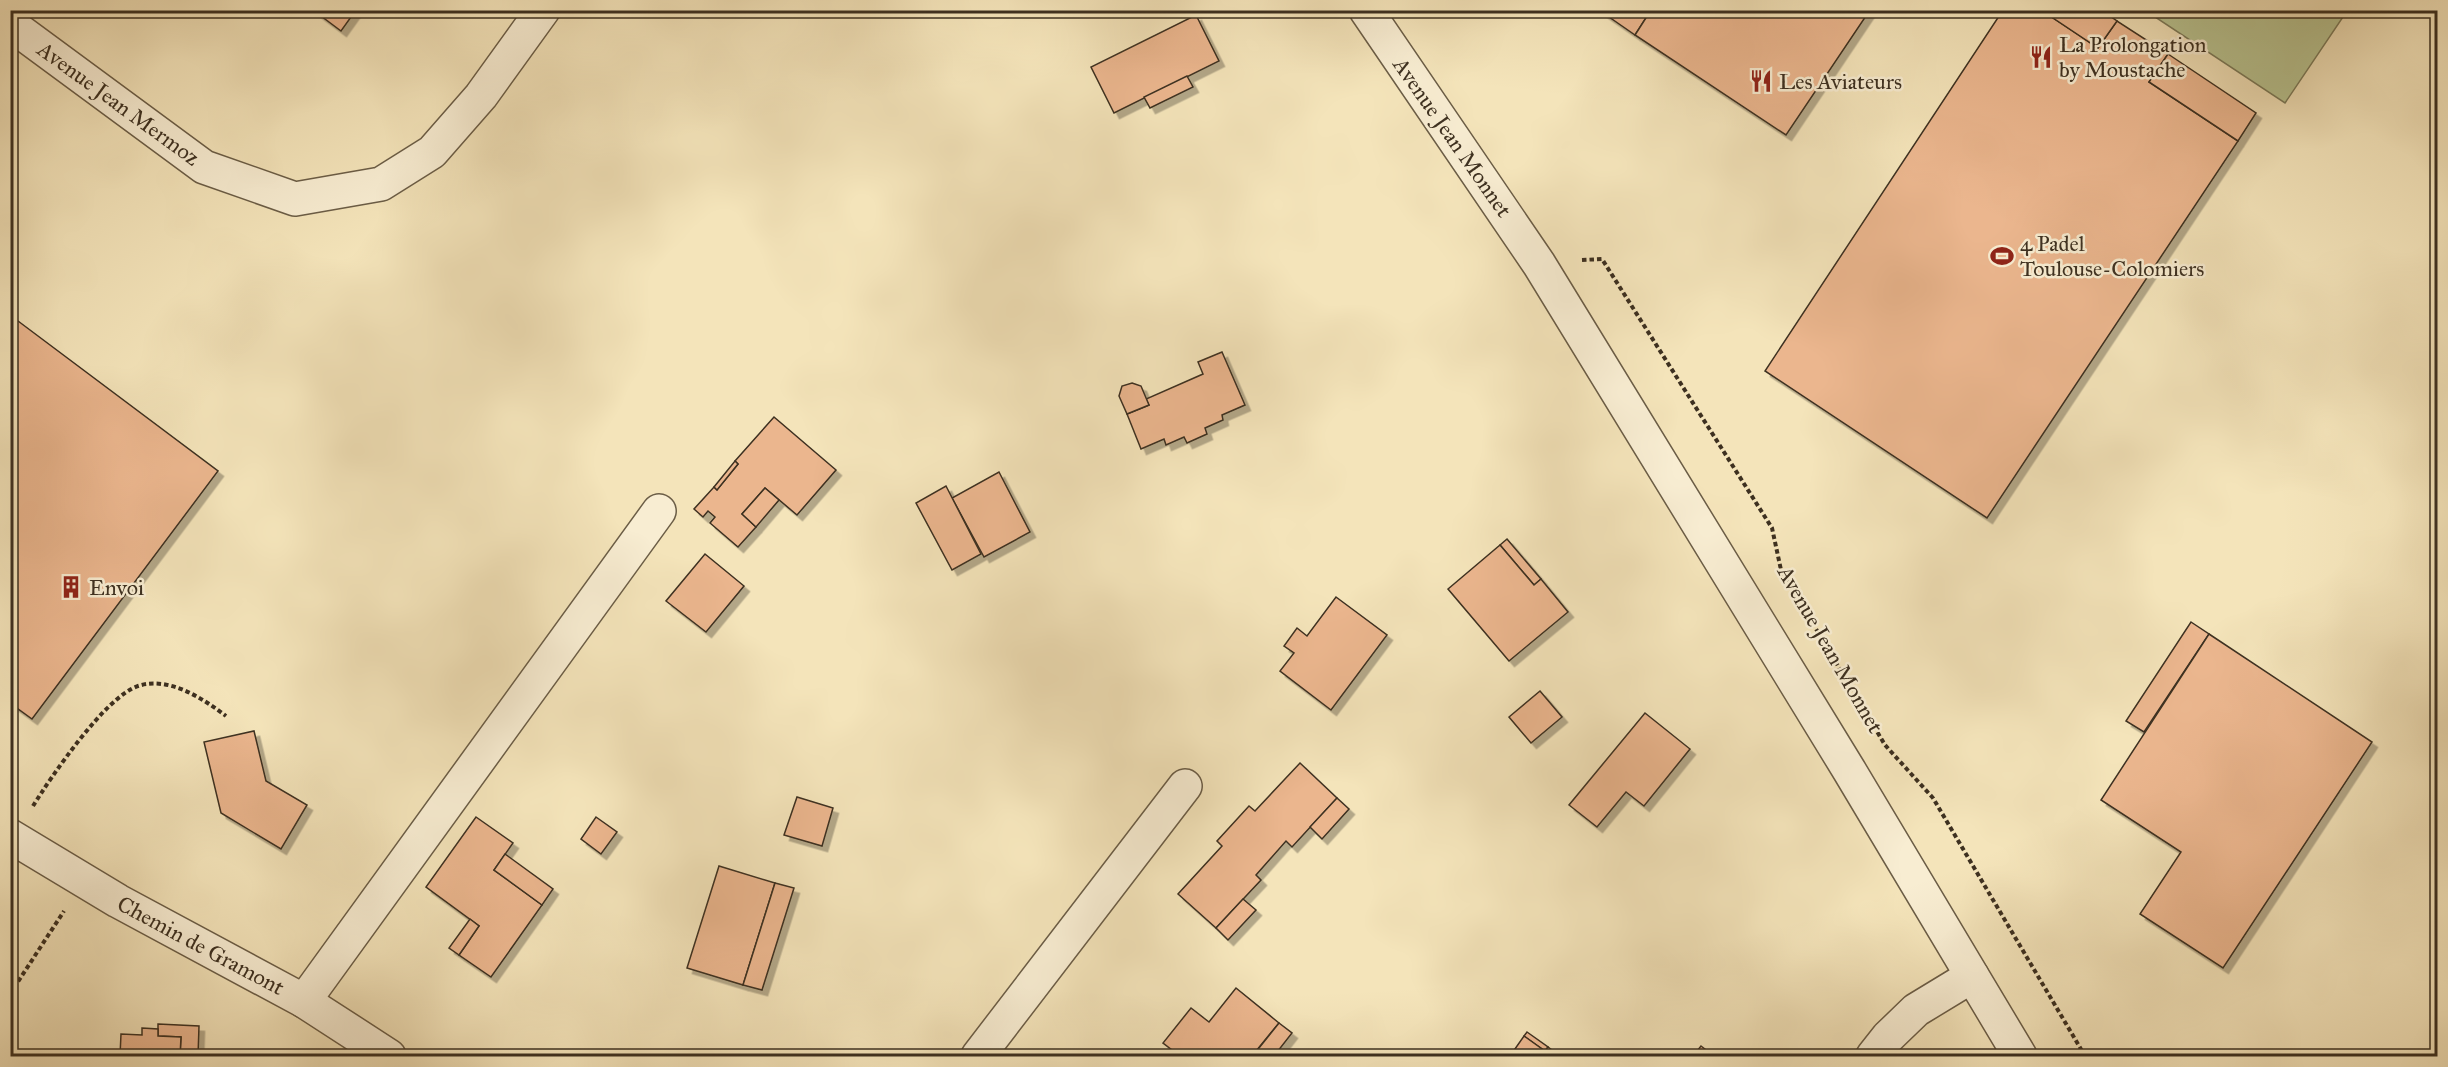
<svg xmlns="http://www.w3.org/2000/svg" width="2448" height="1067" font-family="'IM FELL Great Primer',serif">
<defs>
<filter id="shadow"><feDropShadow dx="5.5" dy="5.5" stdDeviation="0" flood-color="#0004"/></filter>
</defs>
<rect width="100%" height="100%" fill="#f4e4ba"/>
<filter id="stains"><feTurbulence type="fractalNoise" baseFrequency=".00333" numOctaves="4"/><feColorMatrix values="0 0 0 0 .2 0 0 0 0 .09 0 0 0 0 .02 0 0 0 .5 -.17"/></filter>
<radialGradient id="worn" r=".72"><stop offset=".6" stop-color="#630" stop-opacity="0"/><stop offset="1" stop-color="#630" stop-opacity=".3"/></radialGradient>
<!-- green -->
<path fill="#b9c592" stroke="#7b7a59" stroke-width="1.5" d="M2146 11H2347L2285 103Z"/>
<!-- building -->
<g fill="#ebb68e" stroke="#3d3020" stroke-width="1.5" filter="url(#shadow)">
<path d="M313 10H356L341 31Z"/>
<path d="M1599 10H1651L1635 35Z"/>
<path d="M1651 10H1870L1786 135 1635 35Z"/>
<path d="M2003 10H2041L2098 48 2117 21 2168 54 2149 82 2238 141 1987 518 1765 371Z"/>
<path d="M2041 10H2101L2117 21 2098 48Z"/>
<path d="M1196 15 1219 61 1114 113 1091 67Z"/>
<path d="M2168 54 2256 113 2238 141 2149 82Z"/>
<path d="M1187 76 1193 87 1150 108 1144 97Z"/>
<path d="M10 315 218 471 32 719 10 703Z"/>
<path d="M1222 352 1245 405 1222 415 1223 420 1205 428 1207 434 1187 443 1184 437 1166 445 1164 439 1141 449 1127 414 1149 405 1146 399 1203 374 1198 362Z"/>
<path d="M1132 383 1141 386 1149 405 1127 414 1119 396 1122 386Z"/>
<path d="M774 417 836 470 797 515 765 488 742 514 756 527 738 547 710 523 715 517 708 511 703 517 694 509 714 487 717 490 738 464 735 461Z"/>
<path d="M735 461 738 464 717 490 714 487Z"/>
<path d="M999 472 1030 532 984 557 952 498Z"/>
<path d="M946 486 981 554 952 570 916 503Z"/>
<path d="M765 488 779 500 756 527 742 514Z"/>
<path d="M1507 539 1541 579 1534 585 1500 545Z"/>
<path d="M1500 545 1534 585 1541 579 1568 612 1509 661 1448 589Z"/>
<path d="M705 554 744 586 706 632 666 601Z"/>
<path d="M1336 597 1387 635 1331 710 1280 671 1294 653 1284 646 1297 628 1307 636Z"/>
<path d="M2191 622 2209 634 2144 732 2126 721Z"/>
<path d="M2209 634 2372 742 2223 968 2140 914 2181 852 2101 800Z"/>
<path d="M1540 691 1562 717 1531 743 1509 717Z"/>
<path d="M1645 713 1690 749 1644 806 1626 792 1597 827 1569 805Z"/>
<path d="M254 731 266 781 307 805 281 849 221 813 204 742Z"/>
<path d="M1300 763 1337 798 1292 847 1286 841 1256 875 1261 880 1216 928 1178 894 1222 846 1217 841 1249 806 1255 811Z"/>
<path d="M797 797 833 808 822 846 784 835Z"/>
<path d="M1337 798 1349 809 1322 839 1310 827Z"/>
<path d="M476 817 513 843 494 870 542 905 491 977 459 955 479 926 426 887Z"/>
<path d="M596 817 617 832 601 854 581 839Z"/>
<path d="M505 854 553 889 542 905 494 870Z"/>
<path d="M719 866 775 883 743 985 687 968Z"/>
<path d="M775 883 794 888 762 990 743 985Z"/>
<path d="M1243 899 1256 910 1228 940 1216 928Z"/>
<path d="M470 919 479 926 459 955 449 948Z"/>
<path d="M1236 988 1279 1023 1252 1056H1180L1163 1043 1191 1008 1209 1022Z"/>
<path d="M1279 1023 1292 1033 1274 1056H1259L1255 1053Z"/>
<path d="M158 1024 199 1026 198 1056H180L181 1037 158 1036Z"/>
<path d="M142 1028 158 1029V1036L181 1037 180 1056H120L121 1034 142 1035Z"/>
<path d="M1527 1032 1548 1047 1545 1051 1524 1036Z"/>
<path d="M1524 1036 1545 1051 1548 1047 1560 1056H1510Z"/>
<path d="M1701 1046 1714 1056H1693Z"/>
</g>
<g fill="none" stroke-linecap="round" stroke-linejoin="round">
<!-- minor casing -->
<g stroke="#6b5d46" stroke-width="36">
<g id="minor">
<path d="M1366 10 1539 264 1849 770 2020 1056"/>
<path d="M10 24 204 167 295 199 381 184 432 152 481 96 543 10"/>
<path d="M10 836 118 901 304 1001 389 1056"/>
<path d="M304 1001 659 511"/>
<path d="M978 1056 1185 786"/>
<path d="M1873 1056 1888 1037 1916 1010 1972 976"/>
</g>
</g>
<!-- path -->
<g stroke="#3d3020" stroke-width="4" stroke-dasharray="4.5 3" stroke-linecap="butt">
<path d="M1582 260 1602 259 1772 528 1781 570 1885 745 1933 798 2085 1056"/>
<path d="M33 806C51 777 105 697 138 686 169 676 202 698 226 716"/>
<path d="M10 994 64 911"/>
</g>
<!-- minor -->
<use href="#minor" stroke="#f8edd2" stroke-width="33"/>
</g>
<!-- icons -->
<defs>
<g id="restaurant-bare" transform="scale(1.8)"><path d="M-5-6h1v4h1v-4h1v4h1v-4h1v5L-1.5 .5V6h-2V.5L-5-1ZM5-6V6H3V1.5H1.5Q1.5-4 5-6Z" fill="#8f2418" stroke="#f8edd2" stroke-width="2.5" paint-order="stroke"/></g>
<g id="stadium-bare" transform="scale(1.8)"><path d="M0-5a6.5 5 0 1 0 0 10a6.5 5 0 1 0 0-10ZM-3.5-1.8h7v3.6h-7Z" fill="#8f2418" stroke="#f8edd2" stroke-width="2.5" paint-order="stroke"/></g>
<g id="building-bare" transform="scale(1.8)"><path d="M-4-6H4V6H1V3H-1V6H-4ZM-2.5-4.3h1.7v1.8h-1.7ZM.8-4.3h1.7v1.8H.8ZM-2.5-1h1.7V.8h-1.7ZM.8-1h1.7V.8H.8Z" fill="#8f2418" stroke="#f8edd2" stroke-width="2.5" paint-order="stroke"/></g>
</defs>
<g fill-rule="evenodd">
<use href="#restaurant-bare" x="2041" y="57"/>
<use href="#restaurant-bare" x="1761" y="81"/>
<use href="#stadium-bare" x="2002" y="256"/>
<use href="#building-bare" x="71" y="587"/>
</g>
<g text-anchor="middle" stroke-width="5" stroke-linejoin="round" paint-order="stroke">
<!-- poi labels -->
<g font-size="22" fill="#3d3020" stroke="#f8edd2" text-anchor="start">
<text x="2059" y="52">La Prolongation<tspan x="2059" dy="25">by Moustache</tspan></text>
<text x="1779" y="89">Les Aviateurs</text>
<text x="2020" y="251">4 Padel<tspan x="2020" dy="25">Toulouse-Colomiers</tspan></text>
<text x="89" y="595">Envoi</text>
</g>
<!-- street labels -->
<g font-size="22" fill="#3d3020" stroke="#f8edd2">
<text transform="translate(119 103) rotate(36)" y="8">Avenue Jean Mermoz</text>
<text transform="translate(1453 137) rotate(55)" y="8">Avenue Jean Monnet</text>
<text transform="translate(1831 649) rotate(60)" y="8">Avenue Jean Monnet</text>
<text transform="translate(201 945) rotate(28)" y="8">Chemin de Gramont</text>
</g>
</g>
<!-- margin -->
<rect width="2448" height="1067" fill="none" stroke="#f4e4ba" stroke-width="36"/>
<rect x="12" y="12" width="2424" height="1043" fill="none" stroke="#3d3020" stroke-width="3"/>
<rect x="18" y="18" width="2412" height="1031" fill="none" stroke="#3d3020" stroke-width="1.5"/>
<rect width="100%" height="100%" filter="url(#stains)"/>
<rect width="100%" height="100%" fill="url(#worn)"/>
</svg>
